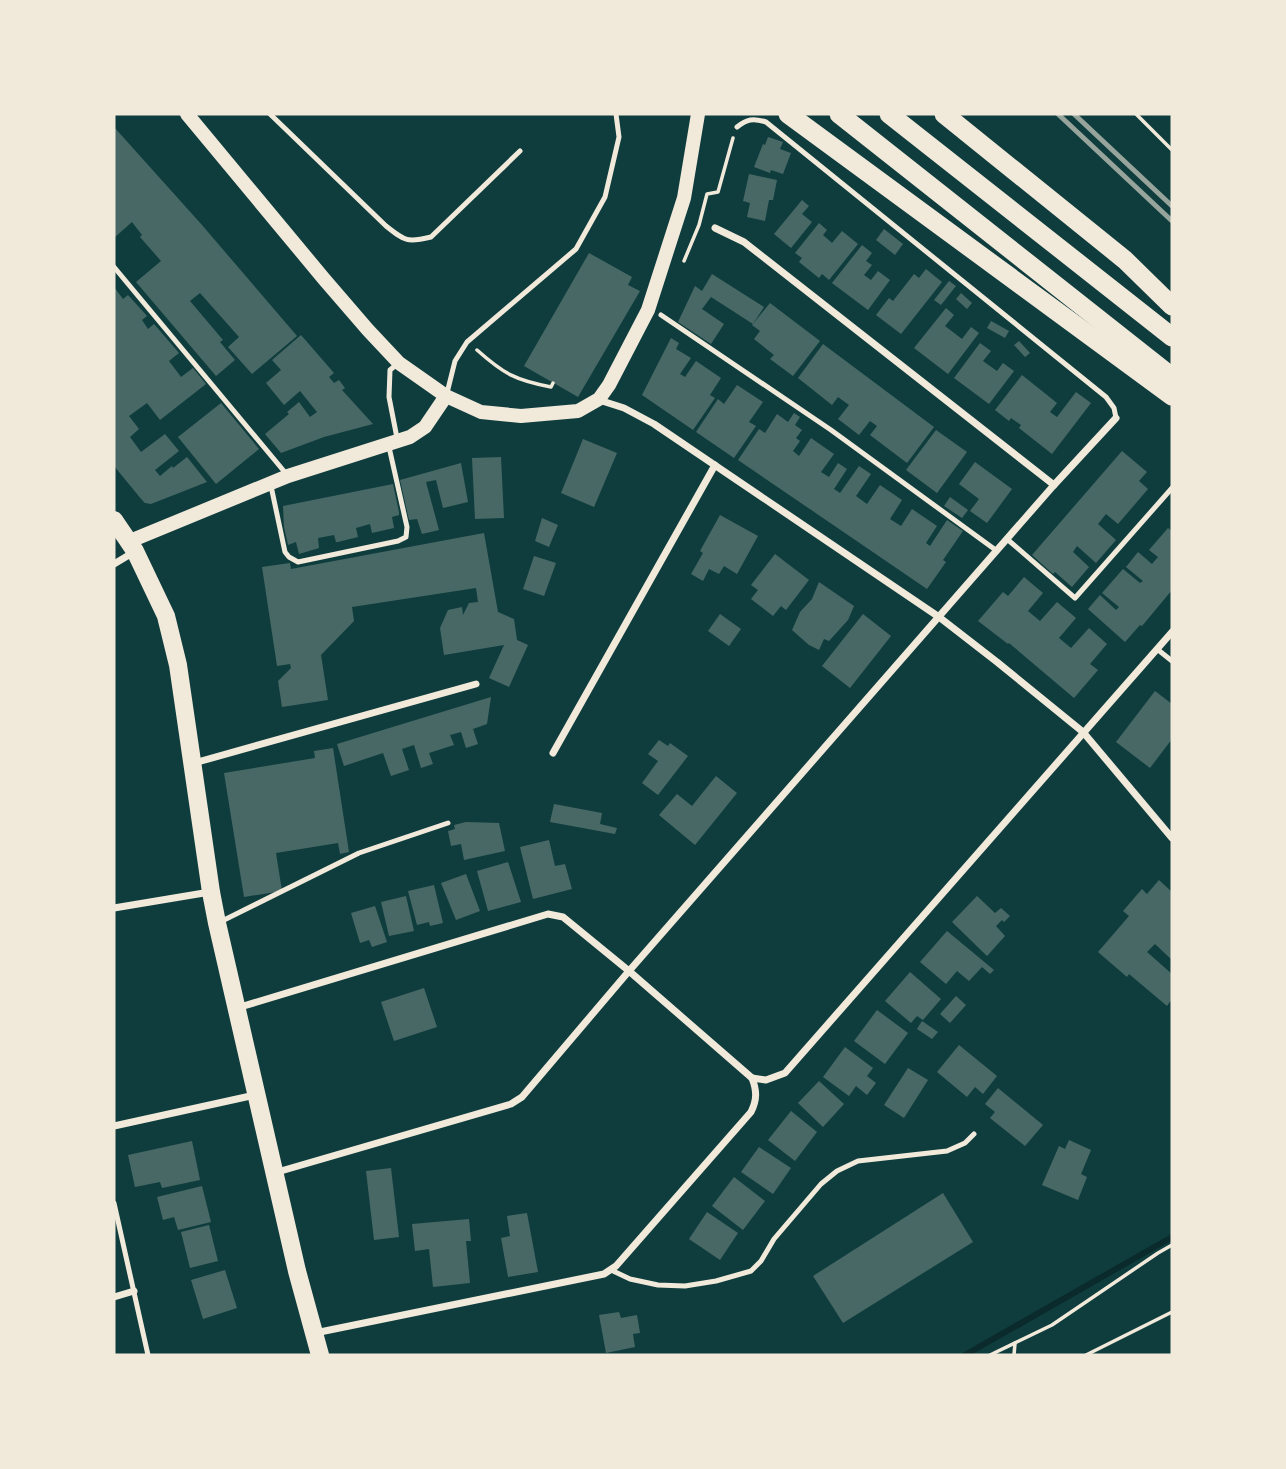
<svg xmlns="http://www.w3.org/2000/svg" width="1286" height="1469" font-family="Commissioner,sans-serif">
<rect width="100%" height="100%" fill="#0f3d3e"/>
<g fill="none" stroke-linecap="round" stroke-linejoin="round">
<!-- stream -->
<path stroke="#0a2a2b" stroke-width="6" d="M965 1355 1172 1237"/>
</g>
<!-- building -->
<g fill="#486865">
<path d="M114 127 202 225 297 336 252 374 228 347 239 337 200 293 190 301 223 340 220 342 235 360 216 376 136 282 161 261 140 237 142 235 132 222 114 238Z"/>
<path d="M768 137 783 142 780 149 791 153 783 174 771 170 770 173 754 167 763 144 765 145Z"/>
<path d="M749 174 777 180 773 200H769L765 221 747 217 750 203 743 201Z"/>
<path d="M802 200 809 206 802 214 812 222 791 248 774 234Z"/>
<path d="M819 223 827 230 823 235 832 243 842 231 858 244 829 280 822 274 819 278 799 262 802 258 795 253Z"/>
<path d="M884 229 903 244 895 255 876 240Z"/>
<path d="M862 245 872 253 866 261 872 265 864 275 871 280 878 271 890 280 868 310 832 283Z"/>
<path d="M589 253 632 277 628 285 640 291 578 397 524 366Z"/>
<path d="M926 269 942 282 901 334 876 315 889 298 893 301 914 274 919 278Z"/>
<path d="M712 274 764 307 753 324 711 297 702 309 724 324 711 344 678 322 695 286 702 291Z"/>
<path d="M949 281 956 286 941 305 934 300Z"/>
<path d="M114 287 123 299 128 295 147 316 142 320 148 329 154 324 179 353 169 361 181 377 193 368 206 384 160 420 147 403 129 416 139 429 130 437 141 452 165 434 179 451 155 470 160 476 172 466 173 468 187 457 207 482 151 504 145 503 142 500 114 466Z"/>
<path d="M961 293 972 303 967 309 956 299Z"/>
<path d="M770 303 820 341 793 376 770 359 774 355 754 339 760 331 752 325Z"/>
<path d="M946 308 954 315 945 326 962 339 971 327 979 333 948 374 914 348Z"/>
<path d="M991 321 1009 331 1005 338 987 328Z"/>
<path d="M301 335 334 373 329 377 334 383 339 380 345 388 342 390 373 424 324 437 281 453 265 434 289 414 287 412 299 402 310 417 317 412 300 391 284 405 266 383 281 370 272 360Z"/>
<path d="M671 338 679 343 676 349 691 358 680 374 685 377 696 361 721 378 710 395 715 398 693 430 642 395Z"/>
<path d="M1019 341 1030 353 1025 357 1014 345Z"/>
<path d="M980 343 991 351 983 361 997 371 1003 363 1014 371 989 404 954 378Z"/>
<path d="M823 344 934 427 907 463 870 435 877 426 870 421 859 435 838 419 849 405 838 397 832 405 798 378Z"/>
<path d="M1022 375 1057 403 1050 412 1057 417 1076 392 1091 403 1052 454 1019 428 1021 425 1011 418 1009 421 995 410Z"/>
<path d="M737 385 763 402 749 422 756 426 734 458 696 432 718 399 724 404Z"/>
<path d="M221 403 259 449 216 484 178 437Z"/>
<path d="M794 413 800 417 795 425 802 430 796 438 800 441 793 451 799 456 811 438 834 454 821 472 829 477 838 463 847 469 834 489 840 493 859 466 871 474 856 496 867 504 880 485 902 500 890 519 901 526 912 509 937 526 926 543 930 546 947 520 963 531 943 560 946 562 927 589 738 460 759 429 765 433 777 414 788 422Z"/>
<path d="M936 430 967 452 937 493 906 470Z"/>
<path d="M583 439 617 453 594 507 561 493Z"/>
<path d="M1122 451 1147 472 1139 481 1148 489 1118 524 1106 514 1098 524 1116 540 1096 563 1077 546 1073 552 1089 567 1072 587 1055 572 1053 574 1032 555Z"/>
<path d="M501 457 504 518 475 519 472 458Z"/>
<path d="M975 462 1012 489 987 523 970 511 979 499 959 484Z"/>
<path d="M461 463 468 502 443 508 436 480 426 482 439 530 422 534 417 519 409 520 400 480Z"/>
<path d="M393 484 399 512V515L392 517 394 528 372 533 370 524 356 528 358 537 338 542H336L334 535 318 538 319 548 299 554 296 542 288 545 284 527 283 506Z"/>
<path d="M950 497 968 510 962 518 944 506Z"/>
<path d="M720 515 758 536 737 574 724 566 719 574 709 569 703 581 691 574 703 553 700 551Z"/>
<path d="M542 518 558 525 549 547 535 541Z"/>
<path d="M1168 528 1172 531V590L1142 626 1140 625 1125 642 1088 609 1100 595 1116 610 1119 607 1102 593 1123 569 1140 583 1143 581 1126 567 1138 552 1152 564 1158 557 1149 550Z"/>
<path d="M484 533 498 612 514 619 517 640 528 645 509 687 489 678 504 645 444 655 440 628 448 610 462 607 463 615 469 603 478 602 476 588 352 607 354 621 321 655 328 700 282 707 278 681 291 668 290 664 277 666 262 567 290 563 291 569Z"/>
<path d="M775 554 809 580 786 610 781 606 773 616 751 599 758 590 751 585Z"/>
<path d="M534 556 556 563 544 596 523 589Z"/>
<path d="M1024 577 1043 593 1028 611 1040 621 1057 602 1076 618 1059 638 1071 648 1089 628 1107 644 1090 664 1098 670 1074 698 1009 643 1008 644 978 621 1003 592 1008 596Z"/>
<path d="M819 582 854 606 848 620 829 641 824 639 819 650 809 645 792 630 800 612 812 599Z"/>
<path d="M720 614 741 629 729 646 708 631Z"/>
<path d="M863 614 891 636 850 688 822 666Z"/>
<path d="M1155 691 1172 704V739L1150 768 1116 742Z"/>
<path d="M491 697 487 724 473 729 478 744 466 748 461 732 450 735 454 745 429 753 433 764 421 768 414 745 402 749 409 770 391 776 383 753 344 766 337 744Z"/>
<path d="M659 740 668 746 670 743 688 756 658 795 642 783 658 761 648 754Z"/>
<path d="M333 748 349 852 340 854 338 843 276 853 282 891 244 897 224 773 315 758 314 751Z"/>
<path d="M716 776 737 793 695 845 659 815 677 794 692 806Z"/>
<path d="M554 804 602 813 600 824 617 828 615 834 550 822Z"/>
<path d="M466 822 499 823 505 851 464 860 461 844 451 846 448 831 455 829 454 825Z"/>
<path d="M549 840 555 866 565 864 572 889 533 899 520 847Z"/>
<path d="M508 862 521 902 488 911 477 871Z"/>
<path d="M466 874 480 911 456 920 441 883Z"/>
<path d="M1159 880 1172 892V960L1155 944 1147 952 1172 974V999L1167 1006 1129 974 1127 977 1098 952 1129 916 1123 911 1142 889 1147 894Z"/>
<path d="M434 885 443 923 430 926 429 922 417 925 408 891Z"/>
<path d="M406 896 414 931 389 936 381 902Z"/>
<path d="M977 896 995 913 1001 908 1010 916 1004 922 1002 920 996 926 1005 936 987 956 952 922Z"/>
<path d="M375 906 387 942 372 947 369 940 360 943 351 913Z"/>
<path d="M947 931 994 970 990 974 982 967 969 981 957 971 946 984 920 962Z"/>
<path d="M910 972 941 999 923 1020 917 1016 911 1023 885 1001Z"/>
<path d="M424 988 437 1027 394 1041 381 1002Z"/>
<path d="M956 996 966 1005 950 1023 940 1014Z"/>
<path d="M877 1010 908 1033 885 1064 854 1041Z"/>
<path d="M922 1021 938 1032 932 1039 917 1029Z"/>
<path d="M959 1045 997 1076 983 1094 975 1087 967 1097 937 1072Z"/>
<path d="M845 1047 873 1068 867 1076 876 1083 867 1095 856 1086 849 1096 823 1077Z"/>
<path d="M908 1068 928 1080 904 1118 884 1105Z"/>
<path d="M819 1081 844 1104 823 1127 798 1103Z"/>
<path d="M998 1088 1043 1125 1025 1146 990 1118 995 1112 985 1104Z"/>
<path d="M791 1111 817 1132 795 1161 768 1140Z"/>
<path d="M1069 1140 1091 1150 1081 1174 1087 1177 1078 1200 1042 1185 1059 1146 1065 1149Z"/>
<path d="M192 1141 200 1180 162 1188 160 1182 135 1187 128 1155Z"/>
<path d="M759 1147 791 1168 773 1194 741 1172Z"/>
<path d="M391 1168 399 1237 374 1240 366 1171Z"/>
<path d="M734 1177 765 1201 743 1230 712 1206Z"/>
<path d="M202 1186 211 1222 178 1230 174 1217 163 1220 157 1197Z"/>
<path d="M943 1193 973 1242 843 1323 813 1276Z"/>
<path d="M707 1212 738 1233 720 1260 689 1239Z"/>
<path d="M527 1213 538 1272 508 1277 501 1238 510 1236 507 1216Z"/>
<path d="M469 1219 471 1241H466L470 1283 433 1287 429 1249 415 1251 412 1224Z"/>
<path d="M209 1225 218 1261 190 1268 181 1232Z"/>
<path d="M225 1270 237 1308 203 1319 191 1280Z"/>
<path d="M619 1312 621 1318 637 1315 640 1333 633 1334 635 1347 606 1353 599 1315Z"/>
</g>
<g fill="none" stroke-linecap="round" stroke-linejoin="round">
<!-- path -->
<g stroke="#f1e9da" stroke-width="3.5">
<path d="M1136 114 1172 150"/>
<path d="M684 261 699 225 707 194 718 192 733 138"/>
<path d="M477 350C504 374 515 380 551 387L553 383"/>
<path d="M990 1355 1052 1325 1158 1253 1172 1245"/>
<path d="M1014 1355 1015 1343"/>
<path d="M1086 1355 1172 1312"/>
</g>
<!-- service -->
<g stroke="#f1e9da" stroke-width="5">
<path d="M270 114 386 226C405 241 407 243 431 237L520 151"/>
<path d="M737 127C747 119 753 118 766 122L1106 397 1114 408 1116 418"/>
<path d="M114 267 288 476"/>
<path d="M661 315 831 430 997 551"/>
<path d="M396 365 390 370 389 397 397 438"/>
<path d="M447 393 455 361 467 342 576 249 605 197 619 137 616 114"/>
<path d="M271 486 285 552 289 557 298 562 398 541 406 537 407 527 389 447"/>
<path d="M1007 539 1075 598 1172 488"/>
<path d="M1157 649 1172 661"/>
<path d="M220 922 359 853 448 823"/>
<path d="M114 1203 148 1355"/>
<path d="M611 1270 630 1279 658 1285 685 1286 716 1281 751 1271 761 1261 774 1239 821 1184 837 1171 858 1161 947 1151 965 1143 974 1134"/>
</g>
<!-- minor -->
<g stroke="#f1e9da" stroke-width="7">
<path d="M715 228 744 242 1054 485"/>
<path d="M599 400 624 408 654 424 939 617 997 662 1083 732 1172 838"/>
<path d="M114 564 134 552"/>
<path d="M553 753 715 465"/>
<path d="M194 763 476 684"/>
<path d="M114 908 210 892"/>
<path d="M237 1008 548 914 563 917 629 971 752 1078C757 1091 757 1100 751 1112L616 1266 604 1274 315 1333"/>
<path d="M752 1078 766 1080 785 1073 1172 632"/>
<path d="M114 1126 255 1095"/>
<path d="M274 1173 511 1104 522 1097 629 971 1054 485 1116 418"/>
<path d="M114 1297 134 1291"/>
</g>
<!-- secondary -->
<g stroke="#f1e9da" stroke-width="14">
<path d="M187 114 324 279 368 330 399 363 446 396 481 412 521 416 578 411 599 399 609 385 648 310 684 198 698 114"/>
<path d="M130 541 288 476 410 437 425 427 446 396"/>
</g>
<!-- primary -->
<path stroke="#f1e9da" stroke-width="18" d="M114 520 135 551 166 616 178 665 211 892 217 923 297 1271 320 1355"/>
<!-- trunk -->
<g stroke="#f1e9da" stroke-width="19">
<path d="M788 114 1172 396"/>
<path d="M839 114 1172 377"/>
<path d="M889 114 1172 337"/>
<path d="M944 114 1125 260 1172 306"/>
</g>
<!-- rail -->
<g stroke="#97a49c" stroke-width="5">
<path d="M1058 114 1172 221"/>
<path d="M1074 114 1172 206"/>
</g>
</g>
<!-- border -->
<rect width="1286" height="1469" fill="none" stroke="#f1e9da" stroke-width="231"/>
</svg>
